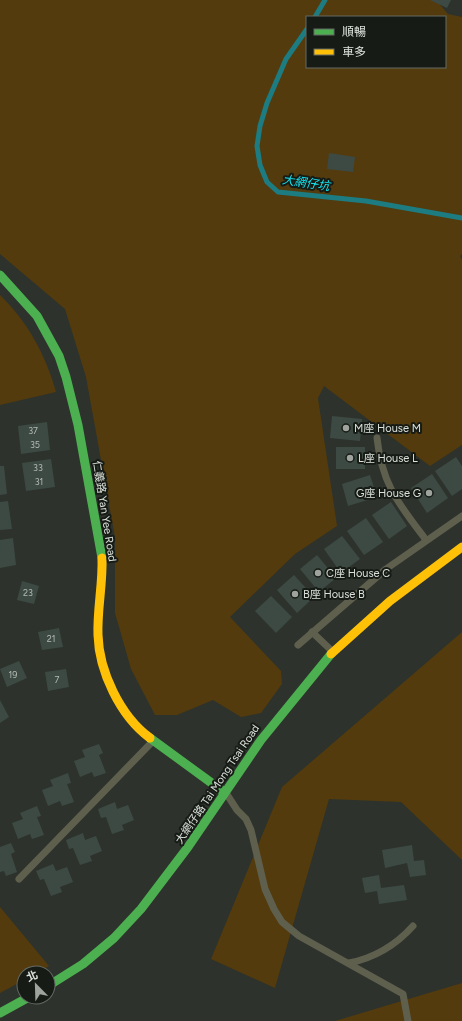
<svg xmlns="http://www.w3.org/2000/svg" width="462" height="1021" font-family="Figtree,'Noto Sans TC',sans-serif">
<rect width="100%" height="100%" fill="#2d322c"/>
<!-- green -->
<g fill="#533b0d" fill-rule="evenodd">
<path d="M0 0H436L448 14 462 17V254L460 256 462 260V445L430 466 324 386 318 398 337 526 295 554 230 617 281 671 282 684 261 713 241 717 213 700 177 715H155L131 669 115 613V537L86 377 65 309 0 254ZM307 17H445V67H307Z"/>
<path d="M0 295C28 322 46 356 56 392L0 405Z"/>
<path d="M462 632V860L401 802 329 799 275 988 211 959 282 787Z"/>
<path d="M0 907 49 966 37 973H24V980L0 993Z"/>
<path d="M462 983V1021H335Z"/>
</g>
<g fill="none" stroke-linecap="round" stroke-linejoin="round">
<!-- stream -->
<g stroke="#1c7c81" stroke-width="5">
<path d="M315 17 325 0"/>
<path d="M307 29 286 59 267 103 260 126 257 146 260 165 267 182 278 192 366 201 462 218"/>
</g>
</g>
<!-- building -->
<g fill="#3d4a44">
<path d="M430 0H451L447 8Z"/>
<path d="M329 153 355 157 353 172 327 169Z"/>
<path d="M332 416 362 419 360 441 330 438Z"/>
<path d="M47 422 50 450 21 454 18 426Z"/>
<rect x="336" y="447" width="29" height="22"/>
<path d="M456 457 462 466V489L452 496 435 471Z"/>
<path d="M51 459 55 487 26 491 22 463Z"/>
<path d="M0 466H4L7 494 0 495Z"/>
<path d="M432 474 448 498 427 513 411 488Z"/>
<path d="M370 475 377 497 348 506 342 484Z"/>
<path d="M8 501 12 529 0 530V502Z"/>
<path d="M391 502 407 526 389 539 372 515Z"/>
<path d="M366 518 383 542 364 555 347 531Z"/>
<path d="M342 536 360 559 341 573 324 549Z"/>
<path d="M13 538 16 565 0 568V540Z"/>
<path d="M317 555 336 578 319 592 300 569Z"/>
<path d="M294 575 314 597 297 613 277 590Z"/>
<path d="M22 581 39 586 34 604 17 600Z"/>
<path d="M271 596 292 617 276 633 255 611Z"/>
<path d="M59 628 63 647 42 650 38 632Z"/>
<path d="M19 661 27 678 7 687 0 669Z"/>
<path d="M66 669 69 687 48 691 45 672Z"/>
<path d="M0 700 9 717 0 723Z"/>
<path d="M99 744 103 753 99 755 106 773 94 777 92 772 80 777 74 761 85 757 82 750Z"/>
<path d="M68 773 71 783 67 784 74 802 62 806 60 801 48 806 42 790 53 786 50 780Z"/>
<path d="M115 802 117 809 128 805 134 820 122 825 124 830 112 834 106 817 101 818 98 809Z"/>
<path d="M37 806 41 816 37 817 44 835 32 839 30 834 18 839 12 823 23 819 20 813Z"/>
<path d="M83 833 85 840 96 836 102 851 90 856 92 861 80 865 73 848 69 849 66 840Z"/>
<path d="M11 843 15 852 11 854 17 872 6 876 4 871 0 872V847Z"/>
<path d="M412 845 414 861 424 860 426 875 410 877 407 863 385 868 382 850Z"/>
<path d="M53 864 56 871 67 867 73 882 60 887 62 892 51 896 44 879 40 880 36 871Z"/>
<path d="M379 875 381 888 404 885 407 900 379 904 377 891 365 893 362 878Z"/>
</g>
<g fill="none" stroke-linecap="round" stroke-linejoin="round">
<!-- lane -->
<g stroke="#5f5f4e" stroke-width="7">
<path d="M377 438C382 485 399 504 426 540"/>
<path d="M312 632 332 651"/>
<path d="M298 645 386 569 462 516"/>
<path d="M226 793 237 810 246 819 251 830 265 889 274 909 282 922 299 936 403 994 408 1021"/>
<path d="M19 879 153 741"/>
<path d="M349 963C374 958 395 946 413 926"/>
</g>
<!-- fast -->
<g stroke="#4caf50" stroke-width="9">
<path d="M0 275 37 316 59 356 66 377 78 425 102 558"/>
<path d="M150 738 224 792"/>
<path d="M48 986 83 964 114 938 141 909 188 847 261 740 331 654"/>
<path d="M0 1013 29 997"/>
</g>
<!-- slow -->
<g stroke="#ffc107" stroke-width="9">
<path d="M102 558C103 584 97 609 98 635 99 671 120 716 150 738"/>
<path d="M331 654 390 601 462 547"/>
</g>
</g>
<!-- markers -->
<g fill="#9ea49d" stroke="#171b16" stroke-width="1.5">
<circle cx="346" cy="428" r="4"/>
<circle cx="350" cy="458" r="4"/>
<circle cx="429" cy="493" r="4"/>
<circle cx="318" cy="573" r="4"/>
<circle cx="295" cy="594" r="4"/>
</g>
<g text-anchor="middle" stroke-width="4" stroke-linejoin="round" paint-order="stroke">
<!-- number labels -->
<g font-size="9" fill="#b4bbb4">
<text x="33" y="434">37</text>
<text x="35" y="448">35</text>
<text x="38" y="471">33</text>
<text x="39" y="485">31</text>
<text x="28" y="596">23</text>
<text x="51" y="642">21</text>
<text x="13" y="678">19</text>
<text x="57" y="683">7</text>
</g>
<!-- poi labels -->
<g font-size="11" fill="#dbe1da" stroke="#171b16" text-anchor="start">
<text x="354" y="432">M座 House M</text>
<text x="358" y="462">L座 House L</text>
<text x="421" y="497" text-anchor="end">G座 House G</text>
<text x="326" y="577">C座 House C</text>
<text x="303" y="598">B座 House B</text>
</g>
<!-- street labels -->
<g font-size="11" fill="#dbe1da" stroke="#171b16">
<text transform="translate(105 511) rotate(81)" y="4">仁義路 Yan Yee Road</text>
<text transform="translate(217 784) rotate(-56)" y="4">大網仔路 Tai Mong Tsai Road</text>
</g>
<!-- water labels -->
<g font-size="12" font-style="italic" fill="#16e5f0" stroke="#171b16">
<text transform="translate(306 183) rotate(8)" y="4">大網仔坑</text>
</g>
</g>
<!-- legend -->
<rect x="306" y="16" width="140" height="52" fill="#171b16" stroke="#656a64"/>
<rect x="314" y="29" width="20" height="6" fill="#4caf50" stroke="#656a64"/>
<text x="342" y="36" font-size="12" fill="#dbe1da">順暢</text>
<rect x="314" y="49" width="20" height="6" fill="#ffc107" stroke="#656a64"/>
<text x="342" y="56" font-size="12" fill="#dbe1da">車多</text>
<!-- north arrow -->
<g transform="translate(36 985) rotate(337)"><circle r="19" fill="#171b16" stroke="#656a64"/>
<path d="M0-3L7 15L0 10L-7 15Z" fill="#9ea49d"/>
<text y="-6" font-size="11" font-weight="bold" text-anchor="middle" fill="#dbe1da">北</text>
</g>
</svg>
